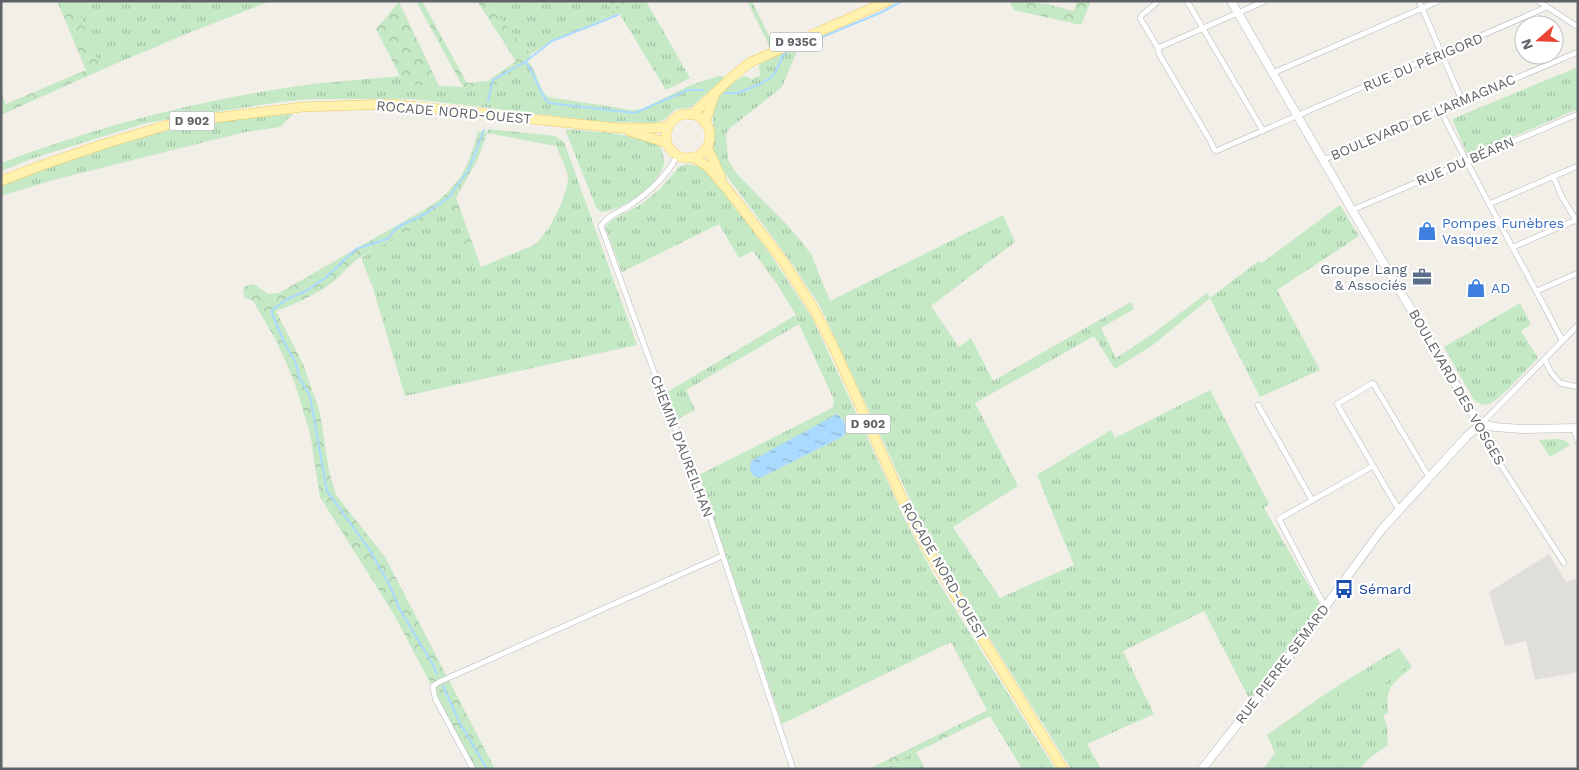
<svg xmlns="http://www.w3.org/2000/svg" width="1579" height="770" font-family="'Work Sans',sans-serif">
<defs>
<pattern id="grass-tufts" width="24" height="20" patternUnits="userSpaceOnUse" patternTransform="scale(1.25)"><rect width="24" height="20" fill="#c5e8c5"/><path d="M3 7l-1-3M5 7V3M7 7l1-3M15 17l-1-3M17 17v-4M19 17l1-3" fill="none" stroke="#a3c0a4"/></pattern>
<pattern id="forest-crowns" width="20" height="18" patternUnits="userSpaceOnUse" patternTransform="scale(1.25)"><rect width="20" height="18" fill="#c5e8c5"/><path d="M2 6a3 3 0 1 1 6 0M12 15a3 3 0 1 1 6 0" fill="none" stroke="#a3c0a4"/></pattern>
<pattern id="park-dots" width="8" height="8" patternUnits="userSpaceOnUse" patternTransform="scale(1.25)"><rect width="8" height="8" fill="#c5e8c5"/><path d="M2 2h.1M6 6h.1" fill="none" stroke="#a3c0a4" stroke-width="1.8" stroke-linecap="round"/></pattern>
<pattern id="water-ripples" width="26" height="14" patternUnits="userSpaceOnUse" patternTransform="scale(1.25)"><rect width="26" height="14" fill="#aadaff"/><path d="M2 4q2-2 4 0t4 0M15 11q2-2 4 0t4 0" fill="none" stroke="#8eb4d2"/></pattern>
</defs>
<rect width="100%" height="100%" fill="#f1efe8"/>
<!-- industrial -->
<path fill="#e0deda" d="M1549 554 1566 582 1578 578V672L1535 680 1526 641 1505 646 1489 592Z"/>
<!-- grass -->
<g fill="url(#grass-tufts)">
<path d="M75 1H271L186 34 101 70Z"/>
<path d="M488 1H606L614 15 548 43 531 54 491 8Z"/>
<path d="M630 1H646L690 78 666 90 619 13Z"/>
<path d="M747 1H752L774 46 770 47Z"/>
<path d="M795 47 797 51 782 87 729 129 726 134 728 160 737 174 791 229 811 254 830 301 1003 215 1015 242 931 306 959 347 971 338 993 381 1131 302 1134 309 1101 328 1116 358 1151 335 1207 293 1210 298 1259 261 1262 263 1340 205 1359 236 1277 290 1320 370 1260 397 1210 298 1153 345 1115 369 1094 336 975 403 1018 486 953 527 1000 598 1074 565 1037 475 1111 430 1115 438 1210 390 1269 504 1264 508 1320 605 1250 700 1204 611 1123 651 1154 714 1087 744 1101 769H1071L958 588 922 525 820 306 788 258 712 156C719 128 702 108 729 86 735 82 740 77 746 76L751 79 760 76 759 66 761 63Z"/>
<path d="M527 61C538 71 538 88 548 97L631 110 642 109 691 85 719 76H723V79L690 108 676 109 665 119 656 123 605 122 413 99H311L280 102 146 123 34 158 1 171V163C91 129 184 104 279 89 319 82 360 80 400 76L404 84 463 87 472 90 525 66Z"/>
<path d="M1578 67V109L1468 156 1452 119Z"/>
<path d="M293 114 280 127 245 132 53 180 1 196V185C67 158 135 135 206 123 234 118 264 116 293 114Z"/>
<path d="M488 129 555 136 564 142 637 345 405 396 373 288 361 258C389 239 422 226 448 205L473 266 481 267 534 245C548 235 567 197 568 179 569 172 559 154 556 146L487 133Z"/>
<path d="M565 129C584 131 647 134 659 146 662 148 663 152 663 156 664 159 665 164 663 167 657 186 620 212 601 212L596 207Z"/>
<path d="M686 164 704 167 766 248 813 319 906 522 935 577 1055 769H1022L990 716 951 642 782 724 699 475 830 409 833 407 834 400 799 324 686 390 695 410 674 421 664 394 796 315 777 284 753 251 739 258 719 224 622 272 605 227 612 220 640 205 659 190 679 167Z"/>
<path d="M1520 303 1531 324 1521 331 1538 358C1527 368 1501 400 1489 404 1483 406 1478 403 1474 400L1444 347Z"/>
<path d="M1558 439 1566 441 1570 445 1550 457 1539 440Z"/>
<path d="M1399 648 1412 667C1391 686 1386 684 1388 713L1383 715 1387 726 1388 745 1371 757 1361 767V769H1263L1275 753 1267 735 1328 692Z"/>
<path d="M916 752 925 769H882Z"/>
</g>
<!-- forest -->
<g fill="url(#forest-crowns)">
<path d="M57 1H75L101 70 1 115V92L6 104 86 70Z"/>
<path d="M416 1H422L467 83 488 81 516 61 477 1H488L491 8 531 54 525 66 492 87 472 90 463 87Z"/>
<path d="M1017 1 1047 4 1073 11 1076 6 1075 1H1091L1081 25 1014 10 1010 3Z"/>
<path d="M399 2 439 86 404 84 376 29Z"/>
<path d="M478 131 487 133 478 159 456 198 481 267 473 266 448 205C421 228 386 242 356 260 348 266 342 275 334 281 316 295 297 303 276 311L304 366 320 413 329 471 336 495 385 557 495 769H476L393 613 320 497 310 433 294 381 277 342 253 301 244 297 243 287 254 284 268 294 279 293 429 207C461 185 468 168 478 131Z"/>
<path d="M988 710 990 716 882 769H869Z"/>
</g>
<!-- park -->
<path fill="url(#park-dots)" d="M606 1H630L619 13 614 15Z"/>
<!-- pitch -->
<path fill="#c5e8c5" d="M1396 652 1407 666 1379 688 1376 685 1349 707 1337 692 1365 670 1368 673Z"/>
<!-- water -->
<path fill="url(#water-ripples)" d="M837 414C845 421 847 426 844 436L760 478C751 476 748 470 751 461Z"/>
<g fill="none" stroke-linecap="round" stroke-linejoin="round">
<!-- stream -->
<g stroke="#aadaff" stroke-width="2">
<path d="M525 62 552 41 618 15"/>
<path d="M725 93H738L762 83 772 77 776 71 784 53 882 12 902 1"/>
<path d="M488 101 493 80 525 62C537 74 537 92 549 103L635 113 688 90H703"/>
<path d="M437 674 432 663 399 608 390 586 369 549 327 491 310 396 300 379 295 361 284 342 271 311 287 299 306 291 325 278 356 249 387 239 398 227 425 214 449 197 469 169 484 130"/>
<path d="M443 686 460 723 487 769"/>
</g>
<!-- minor casing -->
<g stroke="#b5b8bc" stroke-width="6">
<g id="minor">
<path d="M1157 1C1153 9 1143 11 1140 18L1158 48 1159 54 1211 142 1214 149 1216 151 1547 7"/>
<path d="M1187 1 1263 131"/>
<path d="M1419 1 1462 101"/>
<path d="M1538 1 1578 27"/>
<path d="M1158 48 1265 1"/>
<path d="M1273 73 1439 1"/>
<path d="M1441 111C1479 188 1522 263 1562 340"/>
<path d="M677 156C666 177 650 192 629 206 619 212 607 216 601 226L667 408 700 486 793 769"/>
<path d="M1323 160 1578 52"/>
<path d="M1553 176 1562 197 1577 222"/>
<path d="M1489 204 1578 166"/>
<path d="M1352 210 1578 114"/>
<path d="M1513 247 1576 220"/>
<path d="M1537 291 1578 273"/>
<path d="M1545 360 1550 371 1560 383 1578 387"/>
<path d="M1258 405 1312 500"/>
<path d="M1574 429 1578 442"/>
<path d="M1399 510 1337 404 1373 383 1429 477"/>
<path d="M1564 563 1486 442 1481 424 1578 325"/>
<path d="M1325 607 1279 519 1373 466"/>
<path d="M473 769 436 700 434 694 433 686 439 682 722 556"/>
</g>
</g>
<!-- secondary casing -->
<g stroke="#b6babf" stroke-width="9">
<g id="secondary">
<path d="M1231 1 1352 210 1475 417 1481 424"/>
<path d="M1481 424 1495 427 1522 429 1578 428"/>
<path d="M1202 769 1269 684 1382 529 1467 436 1481 424"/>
</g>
</g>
<!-- primary casing -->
<g stroke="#f2c960" stroke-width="10">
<g id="primary">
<circle cx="688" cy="136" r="22"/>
<path d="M692 115 732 77 749 63 888 1"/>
<path d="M705 123 714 96"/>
<path d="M629 131 667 143"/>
<path d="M707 147 721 177"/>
<path d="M693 157 708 167 727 189 783 261 815 311 835 350 909 514 929 552 1063 769"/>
<path d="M1 181 37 167 104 144 174 123 303 107 391 104 617 128H653L668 127"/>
</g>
</g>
<!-- minor -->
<use href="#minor" stroke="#fff" stroke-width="5"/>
<!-- secondary -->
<use href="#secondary" stroke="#fff" stroke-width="8"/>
<!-- primary -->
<use href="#primary" stroke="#fff2af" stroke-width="9"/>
</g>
<!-- icons -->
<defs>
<g id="shop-bare" transform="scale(1.5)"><path d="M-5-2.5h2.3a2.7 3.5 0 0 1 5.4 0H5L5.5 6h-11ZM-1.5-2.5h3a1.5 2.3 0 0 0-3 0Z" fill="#3f7fe0" stroke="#fff" stroke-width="2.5" paint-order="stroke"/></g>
<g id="office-bare" transform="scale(1.5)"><path d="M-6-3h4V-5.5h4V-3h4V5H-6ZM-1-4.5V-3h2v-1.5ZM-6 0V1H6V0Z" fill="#5c6f8a" stroke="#fff" stroke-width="2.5" paint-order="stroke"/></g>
<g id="bus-bare" transform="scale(1.5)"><path d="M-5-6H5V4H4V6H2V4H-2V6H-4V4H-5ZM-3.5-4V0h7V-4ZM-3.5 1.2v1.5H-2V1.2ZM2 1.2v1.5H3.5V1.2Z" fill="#1a4fb4" stroke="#fff" stroke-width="2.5" paint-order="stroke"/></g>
</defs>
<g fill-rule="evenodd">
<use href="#shop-bare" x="1427" y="231"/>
<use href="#office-bare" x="1422" y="277"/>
<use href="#shop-bare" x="1476" y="288"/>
<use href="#bus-bare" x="1344" y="589"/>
</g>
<g text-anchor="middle" stroke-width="4.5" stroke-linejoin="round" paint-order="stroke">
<!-- shield labels -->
<g fill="#fff" stroke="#8f9295" stroke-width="1">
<rect x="770" y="32.5" width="52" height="19" rx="4"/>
<rect x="169.5" y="111.5" width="45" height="19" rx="4"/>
<rect x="845.5" y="414.5" width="45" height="19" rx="4"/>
</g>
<g font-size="12" font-weight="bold" fill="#5f6368">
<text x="796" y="46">D 935C</text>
<text x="192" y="125">D 902</text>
<text x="868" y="428">D 902</text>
</g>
<!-- street labels -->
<g font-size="14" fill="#5f6368" stroke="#fff">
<text transform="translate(1423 62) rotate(-23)" y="5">RUE DU PÉRIGORD</text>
<text transform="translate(454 112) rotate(5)" y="5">ROCADE NORD-OUEST</text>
<text transform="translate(1423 117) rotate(-23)" y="5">BOULEVARD DE L'ARMAGNAC</text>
<text transform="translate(1465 161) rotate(-23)" y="5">RUE DU BÉARN</text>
<text transform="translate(1457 387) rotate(60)" y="5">BOULEVARD DES VOSGES</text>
<text transform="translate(682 446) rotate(69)" y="5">CHEMIN D'AUREILHAN</text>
<text transform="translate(944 571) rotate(60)" y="5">ROCADE NORD-OUEST</text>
<text transform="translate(1282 664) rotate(-53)" y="5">RUE PIERRE SEMARD</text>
</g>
<!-- shop labels -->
<g font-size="14" fill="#366cbe" stroke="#fff" text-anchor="start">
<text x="1442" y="228">Pompes Funèbres<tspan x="1442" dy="16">Vasquez</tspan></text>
<text x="1491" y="293">AD</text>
</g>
<!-- service labels -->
<g font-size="14" fill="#4e5e75" stroke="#fff" text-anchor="end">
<text x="1407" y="274">Groupe Lang<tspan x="1407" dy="16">&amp; Associés</tspan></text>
</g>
<!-- transit labels -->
<g font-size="14" fill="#164399" stroke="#fff" text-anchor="start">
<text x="1359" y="594">Sémard</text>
</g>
</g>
<!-- border -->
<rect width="1579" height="770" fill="none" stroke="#5f6368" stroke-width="5"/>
<!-- north arrow -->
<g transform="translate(1539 40) rotate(250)"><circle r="24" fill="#ffffff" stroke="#bfc1c3"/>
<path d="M0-4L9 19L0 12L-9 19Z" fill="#ea4335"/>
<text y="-8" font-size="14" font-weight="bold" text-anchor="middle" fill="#5f6368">N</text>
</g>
</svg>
